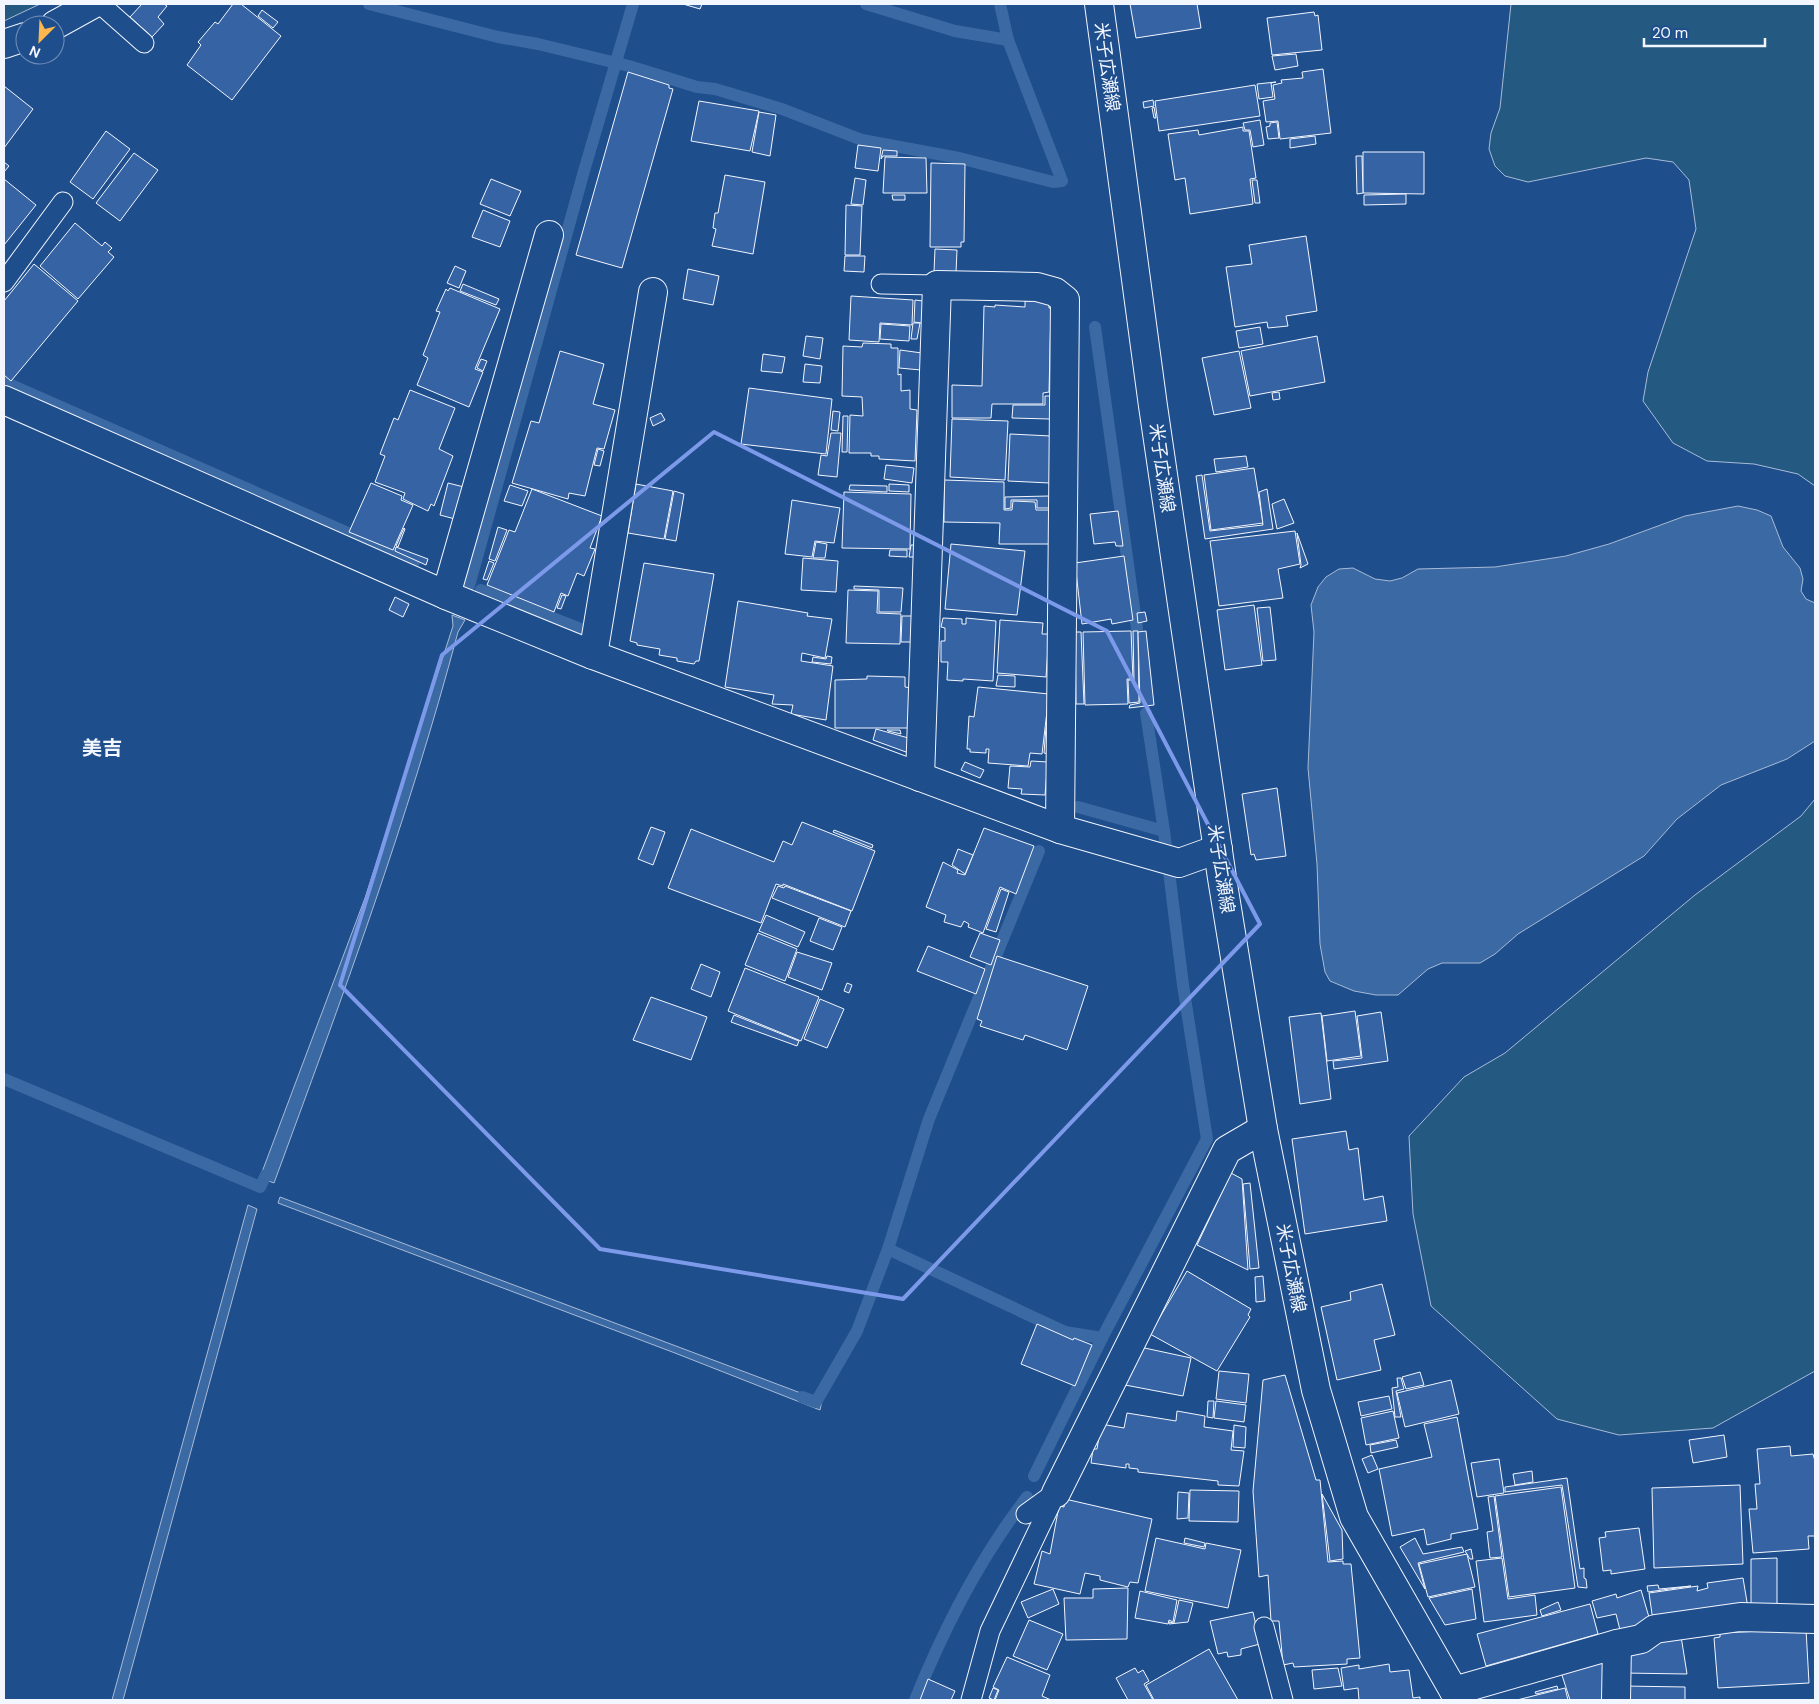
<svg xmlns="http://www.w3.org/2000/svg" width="1819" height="1704" font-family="'DM Sans','Noto Sans JP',sans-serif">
<rect width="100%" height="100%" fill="#1f4e8c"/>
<!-- green -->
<g fill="#245a82" stroke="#a8bbd7">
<path d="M4 4H40L4 21Z"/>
<path d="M1511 4H1815V486L1798 474 1754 464 1707 461 1673 443 1643 401 1648 372 1696 229 1689 180 1673 162 1646 158 1528 182 1505 176 1495 166 1489 149 1491 133 1500 108Z"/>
<path d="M1815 799V1371L1713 1428 1619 1435 1557 1419 1431 1306 1413 1214 1409 1136 1464 1077 1505 1053 1695 895 1801 816Z"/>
</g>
<!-- water -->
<g fill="#3b69a3" stroke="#a8bbd7">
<path d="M1738 506 1757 510 1771 516 1783 547 1800 568 1803 579 1801 591 1806 599 1815 603V741L1787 759 1721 785 1677 819 1644 856 1518 934 1495 954 1480 963H1442L1428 969 1398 995H1376L1354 991 1330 981 1325 972 1320 944 1317 864 1308 768 1314 632 1311 605 1318 587 1326 577 1339 569 1353 568 1375 579 1390 581 1402 578 1418 569 1495 567 1566 556 1609 544 1685 516Z"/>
<path d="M452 615 465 620 458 632C408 820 341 1001 274 1183L266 1180 262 1192 256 1188 365 898 453 626Z"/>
<path d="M280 1197 822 1401 820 1410 675 1353 278 1203Z"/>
<path d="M248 1205 257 1209 123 1700H112Z"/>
</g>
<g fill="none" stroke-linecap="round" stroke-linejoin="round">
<!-- stream -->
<g stroke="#3b69a3" stroke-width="12">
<path d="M369 4 498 37 538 44 629 66 697 87 715 89 782 109 862 140 959 158 1053 182 1062 181 1008 40 1000 4"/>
<path d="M866 4 955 31 1008 40"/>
<path d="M1095 327 1137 629"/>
<path d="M4 382 414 562"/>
<path d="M469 586 584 171 633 4"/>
<path d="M481 590 581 629"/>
<path d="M1078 807 1164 831"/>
<path d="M4 1079 260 1187 266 1175"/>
<path d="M888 1249 1065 1332 1102 1338"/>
<path d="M802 1397 816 1402 857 1331 888 1249 929 1119 1039 851"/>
<path d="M1034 1476 1102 1338 1207 1139 1183 985 1164 831 1146 713"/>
<path d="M915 1700C944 1628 979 1559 1027 1497"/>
</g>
</g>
<!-- building -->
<g fill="#3563a3" stroke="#f2f6ff">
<path d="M142 4H164L167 6 158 17 164 24 152 37 130 17Z"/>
<path d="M233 4H241L281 36 232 100 187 65 201 45 198 42 215 22 218 24Z"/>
<path d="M683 4H702L700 9Z"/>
<path d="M1130 4H1197L1201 28 1136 38Z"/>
<path d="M262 10 278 22 273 28 258 16Z"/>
<path d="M1314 12 1315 16 1318 15 1322 50 1272 55 1267 18Z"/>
<path d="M1296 54 1298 66 1275 70 1272 56Z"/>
<path d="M1323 69 1331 133 1280 139 1278 121 1266 122 1263 101 1275 99 1273 85 1282 83 1281 80 1303 78 1302 72Z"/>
<path d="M628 72 669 85V88L673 89 622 268 576 255Z"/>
<path d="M1276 82 1271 83 1273 97 1259 99 1257 84Z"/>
<path d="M1255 85 1260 116 1159 131 1155 101Z"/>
<path d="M4 86 33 109 4 148Z"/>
<path d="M1153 100 1154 106 1144 108 1143 102Z"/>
<path d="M699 101 759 111 750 151 691 141Z"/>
<path d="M1154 107 1156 118H1154L1152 108Z"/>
<path d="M759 112 776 115 770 156 752 152Z"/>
<path d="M1260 120 1264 145 1253 147 1250 130H1245L1243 123Z"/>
<path d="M1277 122 1279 138 1268 139 1266 127 1270 126V123Z"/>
<path d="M1243 127V131H1249L1256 178 1250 179 1253 204 1190 214 1185 178 1175 180 1168 134 1198 130 1199 135Z"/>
<path d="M106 131 130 149 93 199 70 182Z"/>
<path d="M1315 136 1316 144 1290 148V139Z"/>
<path d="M858 145 881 148 878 171 855 168Z"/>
<path d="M883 150 897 151V156H883L881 159Z"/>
<path d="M1363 152H1424V194L1363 193Z"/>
<path d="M134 153 158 170 120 221 96 203Z"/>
<path d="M1356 156H1362L1363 193 1357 194Z"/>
<path d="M885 157 926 158 927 193H883Z"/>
<path d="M4 162 9 166 4 172Z"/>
<path d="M931 163 965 164 964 242H961V247H930Z"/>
<path d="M725 175 765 182 753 254 712 246 716 229 713 228 715 213H718Z"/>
<path d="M855 178 866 180 863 205 851 204Z"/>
<path d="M4 179 36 205 4 245Z"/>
<path d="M491 179 521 191 510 216 480 204Z"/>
<path d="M1252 180H1257L1260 203H1255Z"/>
<path d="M1406 194V204L1364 205V195Z"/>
<path d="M892 195H905V200H893Z"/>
<path d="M846 205 862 206 860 255H845Z"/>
<path d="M483 210 510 221 500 247 472 237Z"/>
<path d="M75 223 102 246 105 242 112 248 108 252 114 257 78 299 40 266Z"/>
<path d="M1306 236 1317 311 1286 316 1288 326 1268 328 1267 322 1235 327 1226 267 1252 264 1249 245Z"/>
<path d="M935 249 957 250 956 273 934 272Z"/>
<path d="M845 256H865L864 272 844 271Z"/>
<path d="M34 264 78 301 11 381 4 375V301Z"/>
<path d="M455 266 466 271 459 288 447 283Z"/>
<path d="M688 269 719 276 713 305 683 299Z"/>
<path d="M463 284 499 299 496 305 460 291Z"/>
<path d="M450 288 500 309 475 369 483 372 469 407 417 385 428 358 423 355 440 312 436 311 446 289 448 291Z"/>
<path d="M851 296 913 300 912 325 880 323 879 342 849 340Z"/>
<path d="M915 300 923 301 922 323 914 322Z"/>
<path d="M1025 301H1049V308H1051L1049 392 1043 393V404H992L991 418H952V385L982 386 984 306 995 307V305L1025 307Z"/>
<path d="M913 323H920L917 339H911Z"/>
<path d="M881 324 910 326 909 341 880 339Z"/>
<path d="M1260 327 1263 344 1239 348 1236 331Z"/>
<path d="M806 336 823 338 820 359 803 356Z"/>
<path d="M1317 336 1325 382 1250 396 1241 351Z"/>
<path d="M863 343 891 344V348H898V375L901 374V391L910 390V409L917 410 915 461 879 459V456H871V453H849L850 415 863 416 862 397 842 396 843 346 862 347Z"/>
<path d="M900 350 922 353 921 370 899 368Z"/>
<path d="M560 351 604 364 593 404 615 410 604 449 597 448 585 496 569 493 568 499 512 483 531 421 539 423Z"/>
<path d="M1239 351 1251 408 1214 415 1202 358Z"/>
<path d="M763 354 785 357 782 373 761 371Z"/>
<path d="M481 359 487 361 483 371 477 368Z"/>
<path d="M805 364 822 366 820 383 803 382Z"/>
<path d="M749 388 832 399 826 454 741 444Z"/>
<path d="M410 390 455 408 439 449 453 456 434 506 431 504 428 511 403 499 405 493 375 482 385 456 380 454 394 418 398 420Z"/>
<path d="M1279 392 1280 399 1273 400 1272 393Z"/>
<path d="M1045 396H1050V419L1012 418 1013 405H1045Z"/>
<path d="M833 411 840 412 838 431 831 430Z"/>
<path d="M661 413 665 420 653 426 650 418Z"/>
<path d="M843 416H848L847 452H842Z"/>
<path d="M952 419 1008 421 1005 480 950 477Z"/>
<path d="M831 433H841L837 477 818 475 821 455 827 456Z"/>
<path d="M1010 434 1051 436 1050 483 1008 481Z"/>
<path d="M598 449 604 451 600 466 594 465Z"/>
<path d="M1246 456 1248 467 1216 472 1214 459Z"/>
<path d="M886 465 914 468 912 483 884 479Z"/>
<path d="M1254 468 1263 523 1211 530 1204 475Z"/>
<path d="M1202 475 1210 531 1263 525 1259 492 1267 489 1273 529 1205 539 1196 476Z"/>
<path d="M944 480 1004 482V510H1012L1013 501 1035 502 1036 510H1049V544H999L1000 523 944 522Z"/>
<path d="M371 483 402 496 401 500 413 505 393 550 349 532Z"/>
<path d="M448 483 464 487 455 519 440 515Z"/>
<path d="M636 484 673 491 664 539 628 533Z"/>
<path d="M889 484 909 485V492L889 491Z"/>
<path d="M510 485 528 491 522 506 504 501Z"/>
<path d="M850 485 887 486V492L849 490Z"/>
<path d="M532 489 602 516 590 548 595 549 584 576 577 573 568 596 561 593 554 612 487 585 509 530 515 532Z"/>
<path d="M674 491 684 494 676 541 665 539Z"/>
<path d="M844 492 911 494 910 549 842 548Z"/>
<path d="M1049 496V508H1037V500H1011V508L1005 509V497Z"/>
<path d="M1284 499 1294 523 1277 529 1272 504Z"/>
<path d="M792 500 840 508 834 543 815 541 812 557 785 554Z"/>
<path d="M1118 511 1123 546H1116L1115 542 1094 544 1090 514Z"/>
<path d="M498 527 507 530 495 561 489 559Z"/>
<path d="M404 528 405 529 398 547 396 546Z"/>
<path d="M1295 531 1300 564 1278 569 1283 598 1219 606 1210 541Z"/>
<path d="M1297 533 1308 564 1300 568 1301 565Z"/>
<path d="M816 542 827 544 825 558H813Z"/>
<path d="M951 544 1025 551 1017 615 945 609Z"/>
<path d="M911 545H916L915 557H909Z"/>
<path d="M396 547 428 559 426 565 395 551Z"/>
<path d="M890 550H907V557L889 556Z"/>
<path d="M1124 556 1133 620 1112 624 1111 619 1082 624 1075 563Z"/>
<path d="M803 558 838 561 836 592 801 590Z"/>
<path d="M489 561 494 563 487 580 483 579Z"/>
<path d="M644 563 714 574 699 661H696L694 664 677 661V658L659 655 660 649 637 645V643L630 641Z"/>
<path d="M854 586 903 588 901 612H879V590L854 589Z"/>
<path d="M848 590 878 591 877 613 901 614 900 644 846 643Z"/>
<path d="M562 595 566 596 561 609 557 608Z"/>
<path d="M395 597 409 604 403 617 389 610Z"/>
<path d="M738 601 808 613 807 616 832 619 825 658 802 653 801 661 833 666 826 720 791 714 793 705 772 704 774 695 725 687Z"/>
<path d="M1254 605 1262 665 1225 670 1217 610Z"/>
<path d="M1270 607 1276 660 1263 661 1257 608Z"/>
<path d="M1145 612 1147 621 1138 623 1137 613Z"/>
<path d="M902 616H913L912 642H901Z"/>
<path d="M943 618 962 619V624H966V618L996 621 993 681 963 679V681L947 680 948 662H941V641H945V628L941 627Z"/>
<path d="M1000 620 1043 623 1042 634H1049L1046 677 997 673Z"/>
<path d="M1131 631 1133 679H1127L1128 704 1085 705 1083 632Z"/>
<path d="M1133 631H1138L1139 702 1129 703 1128 680H1134Z"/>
<path d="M1146 631 1154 705 1129 708 1130 705 1140 703 1138 632Z"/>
<path d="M1075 632H1081L1084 704H1076Z"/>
<path d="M827 656 832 657 831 664 812 662 813 657 826 659Z"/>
<path d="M998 675 1015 676V687L996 686Z"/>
<path d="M867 676 905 677V687L912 688V728H835V680L867 679Z"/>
<path d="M978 687 1049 694 1042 754 1030 753 1028 766 988 763 989 749H986V753L970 752V749H967L969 716 974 717Z"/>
<path d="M1046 727H1049L1048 754 1044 753Z"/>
<path d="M876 729 912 739V750L906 752 873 740Z"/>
<path d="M887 730H900L901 734 888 731Z"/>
<path d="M1031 761 1048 762 1045 795 1021 794 1022 789 1008 788 1010 766 1030 767Z"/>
<path d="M965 762 984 770 980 778 961 770Z"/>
<path d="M1277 788 1286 856 1256 860 1254 854 1251 855 1242 794Z"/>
<path d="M802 822 875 851 852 911 783 884V886L776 884 761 923 668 888 691 829 774 862 783 841 792 845Z"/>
<path d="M651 827 665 832 653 865 638 859Z"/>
<path d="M984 828 1034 846 1016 894 1000 887 983 933 968 927 969 924 964 921 961 927 944 922 946 915 926 907 943 862 958 870 957 873 965 875Z"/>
<path d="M834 830 873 845 872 848 833 832Z"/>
<path d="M958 849 973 855 965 874 952 865Z"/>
<path d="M778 886 784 888 785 886 851 911 845 927 772 898Z"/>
<path d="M1001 889 1009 892 996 932 986 929Z"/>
<path d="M766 915 805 932 798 947 759 931Z"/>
<path d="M819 918 842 927 833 950 810 941Z"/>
<path d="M758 933 797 949 785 981 745 965Z"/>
<path d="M980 933 1000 940 991 965 970 957Z"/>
<path d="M928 946 985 969 976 994 917 971Z"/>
<path d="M797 952 832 963 822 990 788 977Z"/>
<path d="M997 956 1088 986 1067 1050 1025 1035 1023 1040 980 1026 982 1021 977 1019Z"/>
<path d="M701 964 720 972 711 997 691 989Z"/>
<path d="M745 968 819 997 801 1041 728 1011Z"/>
<path d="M847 983 852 985 849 993 844 991Z"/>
<path d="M651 997 707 1017 691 1060 633 1040Z"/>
<path d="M820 999 844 1009 827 1048 804 1039Z"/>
<path d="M1355 1011 1361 1056 1327 1061 1322 1016Z"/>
<path d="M1381 1012 1388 1061 1334 1069 1333 1061 1362 1058 1357 1016Z"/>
<path d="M1321 1013 1331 1099 1300 1104 1289 1017Z"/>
<path d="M734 1015 799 1041 797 1046 731 1022Z"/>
<path d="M1346 1131 1349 1150 1358 1148 1364 1200 1383 1196 1387 1221 1305 1234 1292 1139Z"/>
<path d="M1231 1173 1242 1179 1248 1270 1197 1245Z"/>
<path d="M1250 1183 1259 1268 1250 1269 1243 1184Z"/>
<path d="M1187 1271 1251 1309 1248 1315 1250 1317 1217 1371 1150 1334Z"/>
<path d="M1263 1276 1265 1301 1256 1302 1255 1277Z"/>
<path d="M1382 1284 1395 1335 1374 1340 1381 1370 1337 1380 1321 1307 1351 1300 1350 1292Z"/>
<path d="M1037 1324 1073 1340 1074 1338 1092 1345 1075 1386 1021 1364Z"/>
<path d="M1140 1347 1191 1358 1183 1396 1125 1385 1129 1366 1135 1367Z"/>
<path d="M1219 1371 1249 1374 1246 1403 1216 1399Z"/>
<path d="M1420 1372 1424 1385 1406 1389 1402 1377Z"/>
<path d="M1285 1375 1316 1480H1320L1328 1562 1343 1561V1564H1351L1360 1658 1347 1659V1664L1294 1667 1293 1663 1283 1665 1279 1621H1271L1268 1575 1259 1577 1253 1491 1263 1380Z"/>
<path d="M1397 1378H1401L1404 1389 1396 1391 1401 1417H1395L1392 1388 1398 1387Z"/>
<path d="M1451 1380 1459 1414 1405 1427 1397 1393Z"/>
<path d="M1389 1396 1392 1409 1361 1416 1358 1402Z"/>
<path d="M1208 1401H1214L1213 1418 1207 1417Z"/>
<path d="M1216 1401 1246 1405 1244 1422 1214 1418Z"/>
<path d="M1177 1411 1205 1416 1204 1427 1233 1431 1231 1450 1244 1451 1239 1486 1218 1485V1481L1138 1472V1469L1129 1468V1464H1126V1468L1091 1463 1093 1449H1097L1101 1424 1124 1428 1127 1413 1176 1421Z"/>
<path d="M1393 1411 1399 1438 1366 1445 1361 1418Z"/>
<path d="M1457 1417 1478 1529 1451 1534V1539L1427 1545 1424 1529 1392 1536 1379 1469 1432 1457 1424 1424Z"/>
<path d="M1234 1425 1246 1427 1245 1448 1233 1447Z"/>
<path d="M1724 1435 1727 1457 1693 1463 1689 1440Z"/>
<path d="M1396 1440 1398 1447 1371 1453 1370 1445Z"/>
<path d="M1790 1446 1791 1456 1813 1454 1815 1461V1536H1808L1809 1549 1753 1553 1749 1509H1757L1755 1484H1760L1757 1449Z"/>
<path d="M1372 1455 1378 1469 1368 1473 1362 1459Z"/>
<path d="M1499 1459 1504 1493 1477 1497 1471 1463Z"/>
<path d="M1532 1471 1533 1482 1515 1485 1513 1474Z"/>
<path d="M1567 1478 1580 1569 1584 1568V1578L1586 1579 1587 1588 1578 1587 1562 1485 1505 1492V1487Z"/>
<path d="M1740 1485 1743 1564 1654 1568 1652 1488Z"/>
<path d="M1561 1487 1575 1588 1509 1597 1495 1496Z"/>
<path d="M1190 1490 1239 1491 1238 1522 1189 1521Z"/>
<path d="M1178 1492 1189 1493 1188 1518 1177 1519Z"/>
<path d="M1322 1494 1342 1530 1343 1559 1330 1561Z"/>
<path d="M1494 1496 1502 1557 1490 1558 1487 1532 1493 1531 1488 1497Z"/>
<path d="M1065 1499 1152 1519 1138 1583 1130 1582 1128 1587 1100 1580V1576L1085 1573 1080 1594 1034 1584 1042 1551 1050 1554 1059 1506 1064 1507Z"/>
<path d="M1639 1528 1645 1569 1611 1574V1570L1603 1571 1599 1538 1606 1537 1605 1532Z"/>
<path d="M1156 1538 1205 1549 1206 1543 1241 1550 1228 1608 1145 1591Z"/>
<path d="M1185 1538 1205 1543 1204 1547 1184 1543Z"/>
<path d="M1415 1538 1423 1554 1462 1547 1464 1552 1418 1563 1425 1589 1400 1547Z"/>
<path d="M1471 1549 1473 1559H1470L1465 1551Z"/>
<path d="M1467 1554 1475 1587 1428 1597 1419 1564Z"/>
<path d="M1502 1558 1508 1599 1535 1595 1537 1615 1484 1622 1476 1561Z"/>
<path d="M1777 1558V1608H1751V1559Z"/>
<path d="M1743 1578 1748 1608 1653 1621 1649 1593 1698 1586 1697 1591 1708 1588 1707 1583Z"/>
<path d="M1658 1585 1659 1589 1691 1586 1648 1592 1647 1586Z"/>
<path d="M1128 1588 1127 1639 1066 1640 1064 1598H1093V1589Z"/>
<path d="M1053 1589 1059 1604 1028 1618 1021 1602Z"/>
<path d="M1472 1589 1476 1619 1445 1625 1429 1598Z"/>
<path d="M1641 1590 1651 1624 1621 1634 1616 1614 1597 1618 1592 1601 1616 1594 1617 1598Z"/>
<path d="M1140 1591 1177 1600 1173 1622 1169 1620 1168 1624 1135 1618Z"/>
<path d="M1179 1600 1193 1603 1188 1622 1169 1624V1622L1174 1623Z"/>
<path d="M1558 1602 1561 1610 1542 1616 1540 1610Z"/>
<path d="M1590 1604 1598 1634 1486 1666 1477 1634Z"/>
<path d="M1253 1612 1260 1644 1241 1649V1655L1228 1657 1227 1652 1218 1654 1210 1621Z"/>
<path d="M1029 1620 1063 1634 1047 1670 1013 1656Z"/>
<path d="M1806 1629 1809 1683 1718 1688 1714 1638 1720 1637V1633Z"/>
<path d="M1681 1636 1687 1674 1624 1673 1626 1650Z"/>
<path d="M1209 1649 1238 1700H1154L1146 1685Z"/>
<path d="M1007 1657 1050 1675 1042 1696 1051 1700H995L999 1690 993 1687Z"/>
<path d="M1602 1658 1607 1673 1608 1700H1570L1560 1669Z"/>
<path d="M1389 1664 1390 1672 1409 1670 1413 1698 1420 1697V1700H1359L1358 1688 1344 1690 1341 1668 1359 1665V1669Z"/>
<path d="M1135 1668 1138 1673 1143 1670 1149 1681 1144 1684 1153 1700H1128L1116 1678Z"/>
<path d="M1338 1668 1342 1686 1314 1689 1312 1670Z"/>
<path d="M928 1679 955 1691 951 1700H920Z"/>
<path d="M1557 1686 1558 1689 1536 1694 1535 1692Z"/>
<path d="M1624 1686 1685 1687V1700H1623Z"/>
<path d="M993 1688 998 1690 994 1700 989 1698Z"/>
<path d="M1565 1688 1568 1700H1517Z"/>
</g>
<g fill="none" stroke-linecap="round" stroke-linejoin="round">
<!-- lane casing -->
<g stroke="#f2f6ff" stroke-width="21">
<g id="lane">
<path d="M100 4 144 43"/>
<path d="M4 282 63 202"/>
<path d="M881 284 937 285"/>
<path d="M1026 1514 1055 1493"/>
<path d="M1264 1627 1283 1700"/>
<path d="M971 1700 990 1631 1056 1493"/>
</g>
</g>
<!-- street casing -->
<g stroke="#f2f6ff" stroke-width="30">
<g id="street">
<path d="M55 25 93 4"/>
<path d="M4 44 25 37"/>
<path d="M4 400 446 595 593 655 1060 829 1179 863 1218 849"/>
<path d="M446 595 549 235"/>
<path d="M593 655 653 292"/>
<path d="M920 777 937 285 1037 287 1055 292 1065 300 1060 829"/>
<path d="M1056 1493 1227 1150 1263 1129"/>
<path d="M1617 1644 1641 1639 1655 1629 1740 1617 1815 1619"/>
<path d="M1454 1691 1617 1644 1616 1700"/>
</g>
</g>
<!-- secondary casing -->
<g stroke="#f2f6ff" stroke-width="30">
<path id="secondary" d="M1099 4 1153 406 1222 878 1263 1129 1316 1390 1354 1517 1459 1700"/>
</g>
<!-- lane -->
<use href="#lane" stroke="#1f4e8c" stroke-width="19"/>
<!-- street -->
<use href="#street" stroke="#1f4e8c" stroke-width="28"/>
<!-- secondary -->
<use href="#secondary" stroke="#1f4e8c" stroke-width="28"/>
</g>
<!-- marked area -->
<path fill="none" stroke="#7d9aea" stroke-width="4" stroke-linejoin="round" d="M714 432 1107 631 1260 924 903 1299 600 1249 340 985 442 655Z"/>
<g text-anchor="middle" stroke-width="4" stroke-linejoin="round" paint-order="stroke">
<!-- street labels -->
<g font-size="18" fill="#f2f6ff" stroke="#1f4e8c">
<text transform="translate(1107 67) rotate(82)" y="6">米子広瀬線</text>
<text transform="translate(1162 468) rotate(82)" y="6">米子広瀬線</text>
<text transform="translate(1221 869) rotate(81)" y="6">米子広瀬線</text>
<text transform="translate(1291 1268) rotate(79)" y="6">米子広瀬線</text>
</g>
<!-- quarter labels -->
<g font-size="20" font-weight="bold" fill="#f2f6ff" stroke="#1f4e8c">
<text x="102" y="755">美吉</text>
</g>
</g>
<!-- border -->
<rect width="1819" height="1704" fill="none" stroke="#f2f6ff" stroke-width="10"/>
<!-- north arrow -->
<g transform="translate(40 40) rotate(204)"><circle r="24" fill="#1f4e8c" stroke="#7391ba"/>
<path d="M0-4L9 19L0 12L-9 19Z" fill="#ffb74d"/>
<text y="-8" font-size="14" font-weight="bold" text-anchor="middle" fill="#f2f6ff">N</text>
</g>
<!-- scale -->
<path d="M1644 38v8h121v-8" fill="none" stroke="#f2f6ff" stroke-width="2.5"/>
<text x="1652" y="38" font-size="15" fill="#f2f6ff" stroke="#1f4e8c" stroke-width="4" paint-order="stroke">20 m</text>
</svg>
